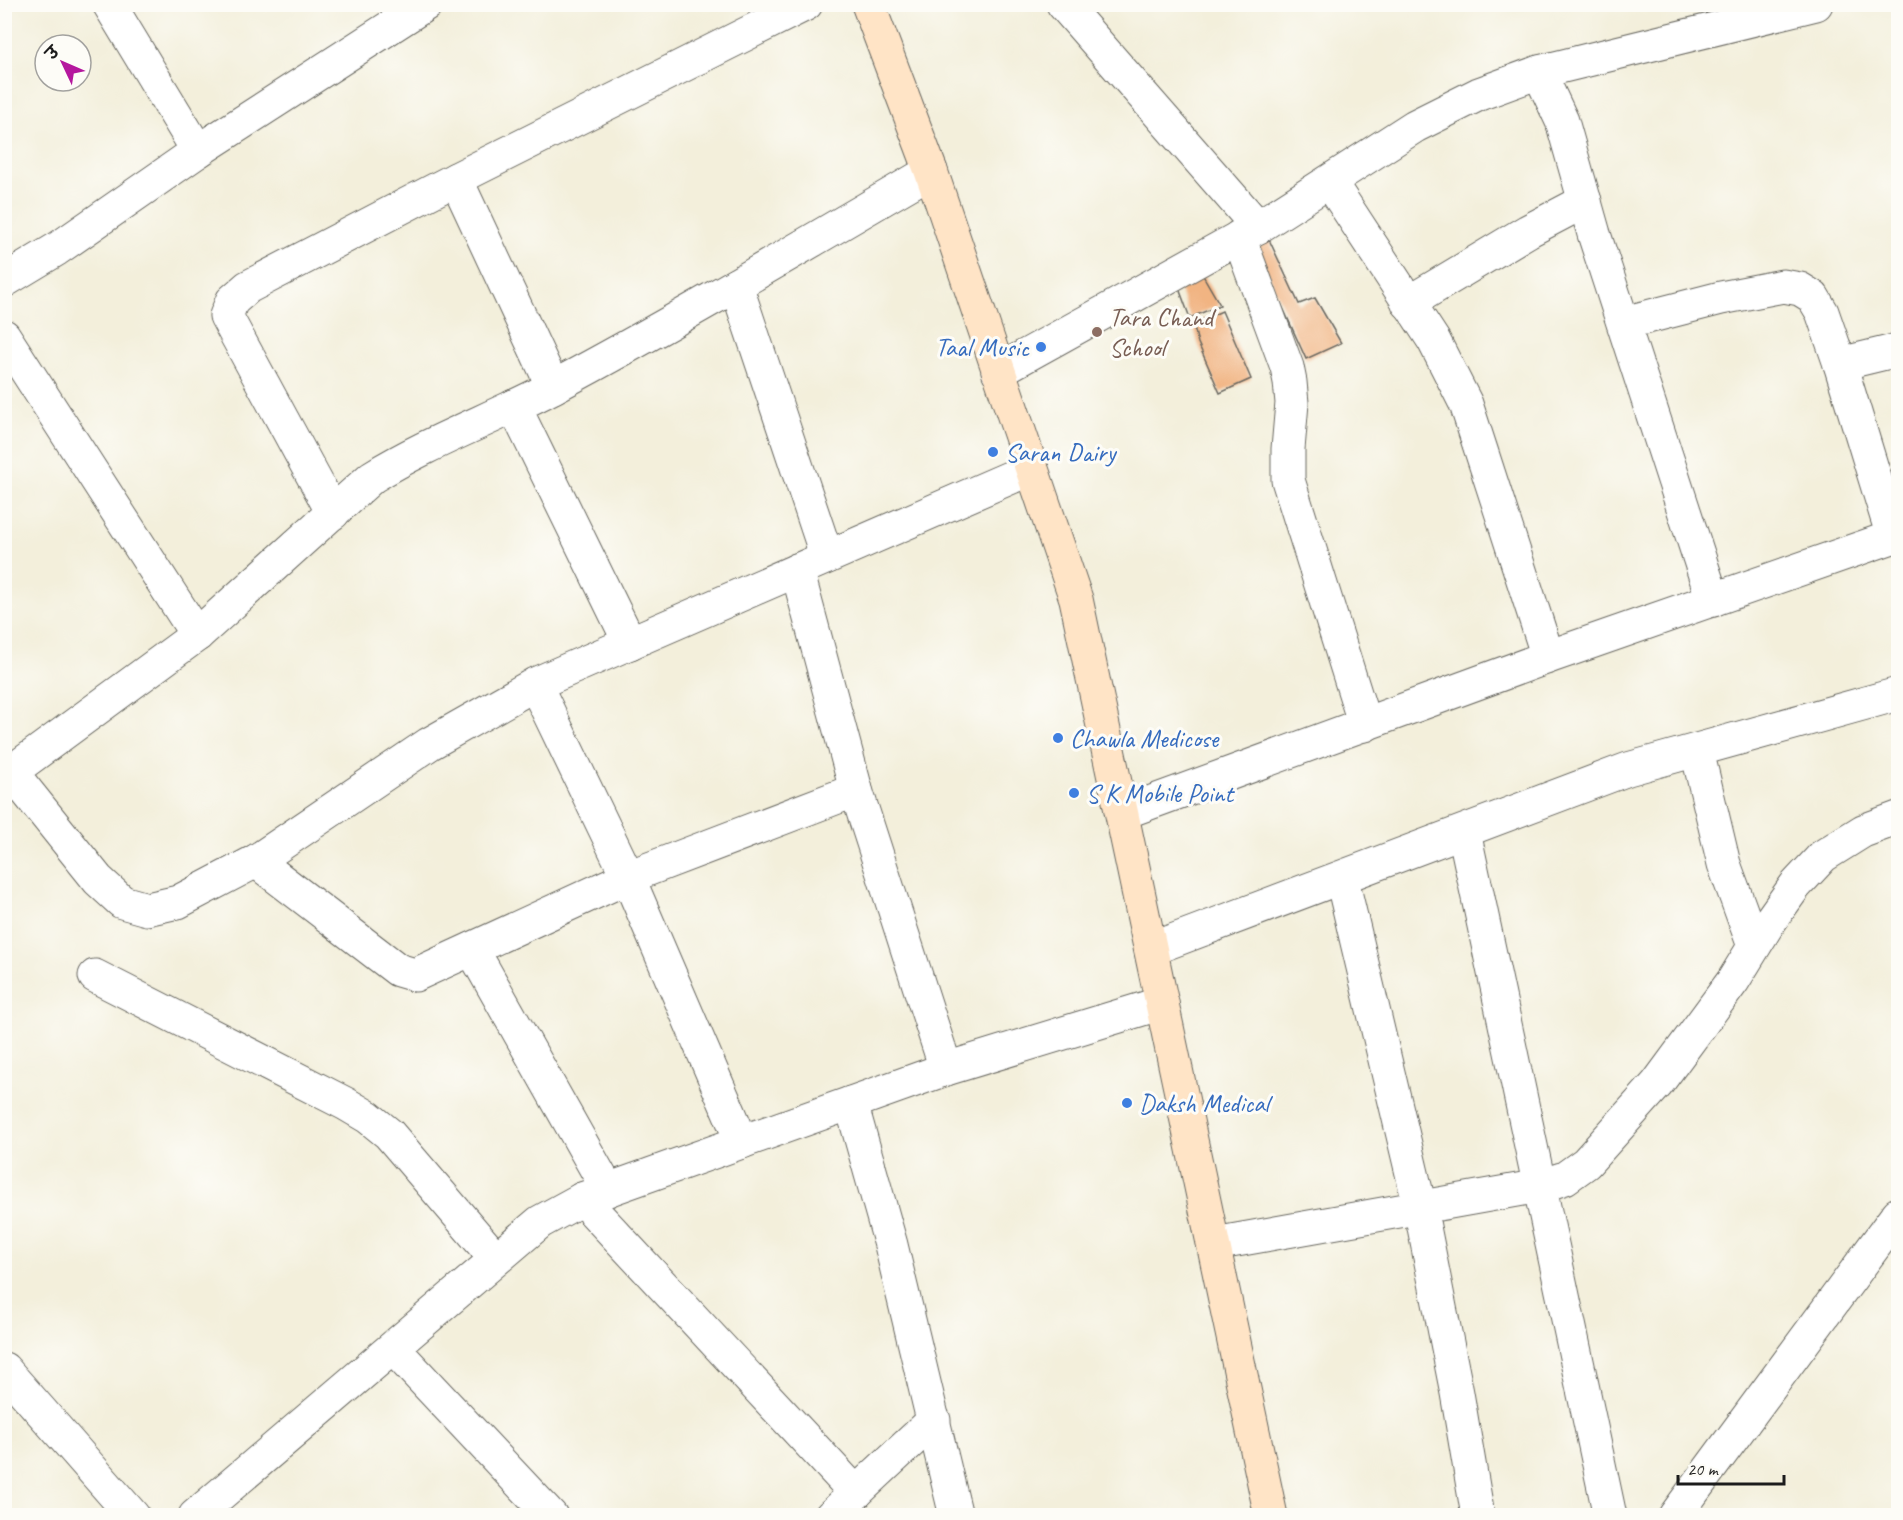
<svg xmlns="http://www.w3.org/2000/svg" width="1903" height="1520" font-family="Caveat,'Playpen Sans Deva',sans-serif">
<rect width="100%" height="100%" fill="#fdfcf7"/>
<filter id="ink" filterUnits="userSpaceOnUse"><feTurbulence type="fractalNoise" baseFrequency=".0167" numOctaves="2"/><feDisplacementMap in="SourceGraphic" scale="12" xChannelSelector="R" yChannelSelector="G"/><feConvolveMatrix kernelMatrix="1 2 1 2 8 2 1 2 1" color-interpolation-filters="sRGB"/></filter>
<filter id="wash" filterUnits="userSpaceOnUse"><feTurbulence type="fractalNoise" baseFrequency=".008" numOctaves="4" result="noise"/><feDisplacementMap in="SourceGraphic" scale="24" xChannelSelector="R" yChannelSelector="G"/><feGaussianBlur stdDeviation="1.35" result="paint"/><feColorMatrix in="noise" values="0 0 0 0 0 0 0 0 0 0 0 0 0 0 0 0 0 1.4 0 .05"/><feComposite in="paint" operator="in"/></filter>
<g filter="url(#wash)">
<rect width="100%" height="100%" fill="#f3efdb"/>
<g id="blocks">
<!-- building -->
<g fill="#f1b482">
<path d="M1266 233 1299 304 1315 298 1341 343 1306 359 1252 239Z"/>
<path d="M1201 272 1220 305 1190 318 1177 283Z"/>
<path d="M1222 311 1251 379 1220 393 1198 343 1193 324Z"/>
</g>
</g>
</g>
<g filter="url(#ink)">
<use href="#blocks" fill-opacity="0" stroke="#67665f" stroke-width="1.5"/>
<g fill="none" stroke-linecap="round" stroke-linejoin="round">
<!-- minor casing -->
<g stroke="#67665f" stroke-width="35">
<g id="minor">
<path d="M109 4 198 151"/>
<path d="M1063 4 1258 227"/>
<path d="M1539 72 1562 121 1594 234 1713 600"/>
<path d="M456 179 553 387"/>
<path d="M1330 182 1434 341 1466 404 1548 657"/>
<path d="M1239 237 1287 367 1290 382 1292 403 1288 449V480L1365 725"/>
<path d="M4 281 57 249 198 151 426 4"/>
<path d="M736 285 827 557"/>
<path d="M1408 303 1528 231 1585 201"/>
<path d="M1624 323 1721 298 1783 286 1800 289 1813 297 1822 312 1840 364 1893 537"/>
<path d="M4 336 197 635"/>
<path d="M1840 364 1898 350"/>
<path d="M998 371 1258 227 1415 126 1479 94 1539 72 1816 4"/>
<path d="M514 406 630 643"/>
<path d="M333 513 226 316 232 301 248 287 456 179 806 4"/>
<path d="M797 570 856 790"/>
<path d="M535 684 628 877 742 1142"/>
<path d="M1697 751 1724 864 1754 946"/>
<path d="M12 773 98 880 122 902 147 909 178 902 256 861 429 744 535 684 1030 469"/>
<path d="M4 777 197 635 372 477C430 441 495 418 555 386 682 318 806 244 931 171"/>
<path d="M1122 813 1548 657 1898 535"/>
<path d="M1464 832 1610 1516"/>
<path d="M256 861 398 970 415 975 628 877 856 790 946 1069"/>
<path d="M1342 879 1420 1207 1457 1393 1478 1516"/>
<path d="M472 949 608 1190"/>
<path d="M1151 949 1628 769 1898 694"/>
<path d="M95 976 346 1104 368 1117 389 1134 496 1259"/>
<path d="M851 1103 891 1245 956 1516"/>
<path d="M582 1199 856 1493"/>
<path d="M1214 1244 1540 1186 1565 1178 1586 1163 1657 1084 1733 981 1768 924 1795 886 1823 856 1863 831 1898 818"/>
<path d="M393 1348 551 1516"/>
<path d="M4 1369 133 1516"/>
<path d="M831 1516 934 1420"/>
<path d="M1675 1516 1898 1214"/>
</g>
</g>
<!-- tertiary casing -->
<g stroke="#67665f" stroke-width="35">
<path id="tertiary" d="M195 1516 540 1222 582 1199 946 1069 1162 1003"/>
</g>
<!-- secondary casing -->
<g stroke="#67665f" stroke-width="35">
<path id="secondary" d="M868 4 931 171 1076 599 1271 1516"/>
</g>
<!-- minor -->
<use href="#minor" stroke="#fff" stroke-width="33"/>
<!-- tertiary -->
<use href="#tertiary" stroke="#fff" stroke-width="33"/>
<!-- secondary -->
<use href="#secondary" stroke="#ffe4c6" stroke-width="33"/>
</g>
</g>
<!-- markers -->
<circle fill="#8d6e63" stroke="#fdfcf7" stroke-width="2" cx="1097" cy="332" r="6"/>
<g fill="#3f7fe0" stroke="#fdfcf7" stroke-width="2">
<circle cx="1041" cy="347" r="6"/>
<circle cx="993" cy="452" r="6"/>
<circle cx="1058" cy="738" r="6"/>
<circle cx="1074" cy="793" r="6"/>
<circle cx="1127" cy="1103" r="6"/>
</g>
<g text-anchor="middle" stroke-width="6" stroke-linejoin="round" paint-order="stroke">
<!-- education labels -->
<g font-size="26" fill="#785e54" stroke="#fdfcf7" text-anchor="start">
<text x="1109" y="326">Tara Chand<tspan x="1109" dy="30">School</tspan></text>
</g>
<!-- shop labels -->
<g font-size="26" fill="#366cbe" stroke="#fdfcf7" text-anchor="start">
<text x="1029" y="356" text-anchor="end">Taal Music</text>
<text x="1005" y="461">Saran Dairy</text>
<text x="1070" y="747">Chawla Medicose</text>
<text x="1086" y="802">S K Mobile Point</text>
<text x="1139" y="1112">Daksh Medical</text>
</g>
</g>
<!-- margin -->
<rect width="1903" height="1520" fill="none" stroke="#fdfcf7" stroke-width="24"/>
<!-- north arrow -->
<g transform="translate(63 63) rotate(314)"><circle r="28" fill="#fdfcf7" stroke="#a3a29f" stroke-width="1.5"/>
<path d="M0-4.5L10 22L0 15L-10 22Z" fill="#b5179e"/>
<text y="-9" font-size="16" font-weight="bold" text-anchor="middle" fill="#1c1c1c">उ</text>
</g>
<!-- scale -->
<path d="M1678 1475v9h106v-9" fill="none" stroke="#1c1c1c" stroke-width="3"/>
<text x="1687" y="1475" font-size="18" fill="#1c1c1c" stroke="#fdfcf7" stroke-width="4.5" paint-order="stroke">20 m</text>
</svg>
